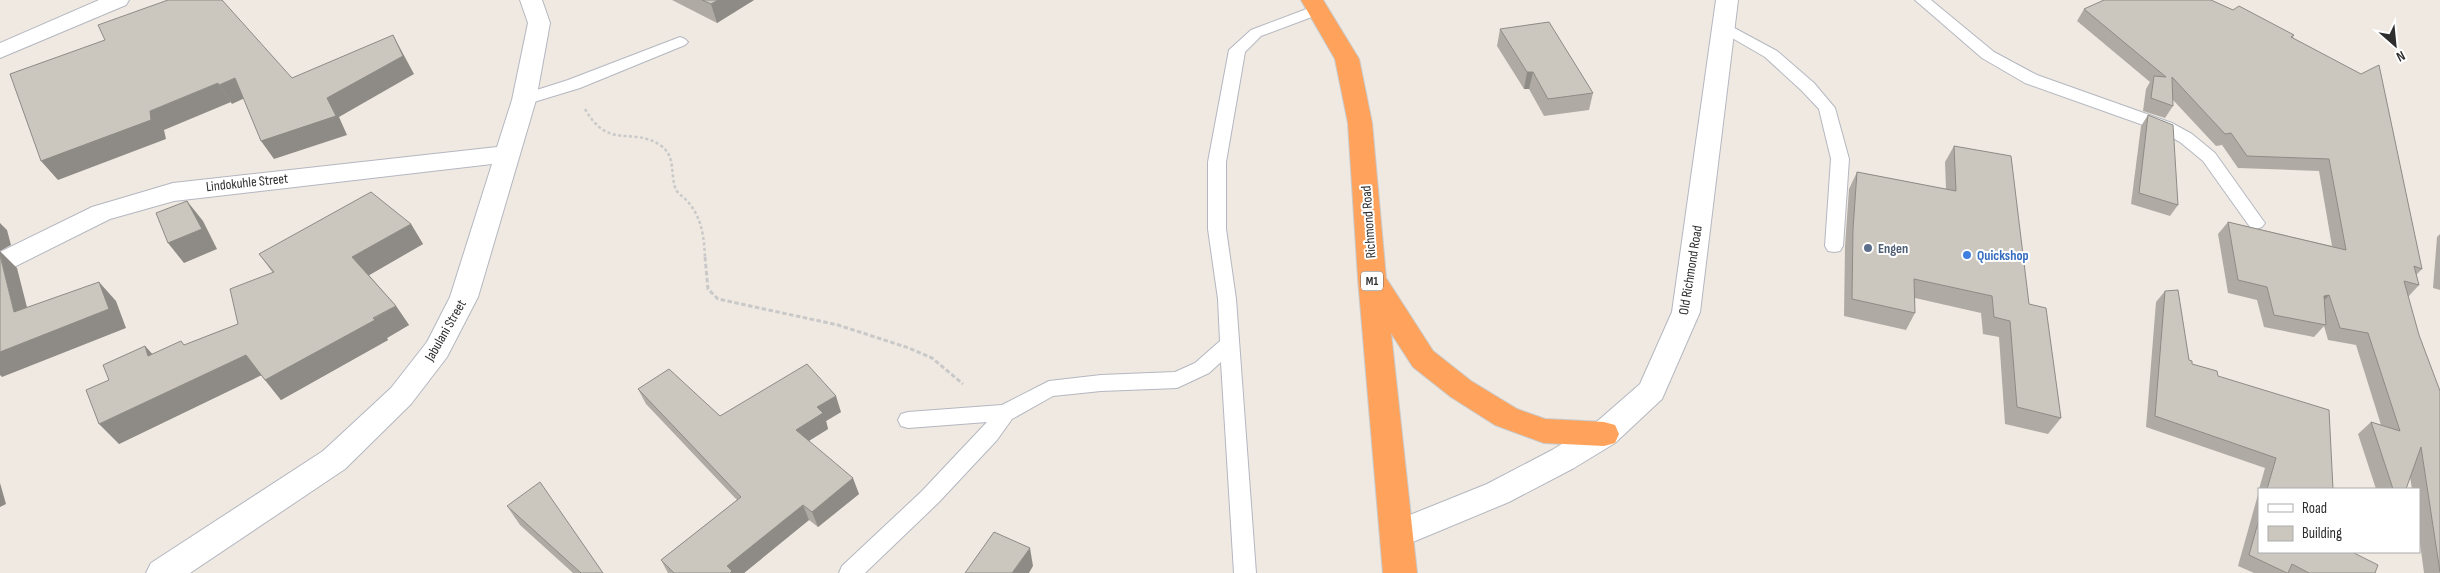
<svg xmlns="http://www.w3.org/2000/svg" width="2440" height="573" font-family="'Sofia Sans Condensed',sans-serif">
<rect width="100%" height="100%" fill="#efe9e1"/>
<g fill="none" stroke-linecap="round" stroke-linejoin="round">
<!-- lane casing -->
<g stroke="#b4b7c1" stroke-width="2">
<g id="lane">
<path d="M1915 0H1931L1994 52 2037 75 2172 123 2192 134 2215 153 2262 219 2265 223 2262 227 2256 229 2250 227 2203 161 2180 142 2160 131 2025 83 1982 58Z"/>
<path d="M1320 4 1325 6 1328 9 1325 12 1261 36 1245 52 1226 162V229L1236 299 1256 573H1234L1221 362 1209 373 1177 388 1101 391 1053 396 1012 419 997 440 938 503 865 573H839L842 566 922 491 987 422 908 428 901 426 898 420 901 414 908 412 1002 405 1049 381 1101 375 1175 372 1195 363 1220 341 1218 299 1208 229V162L1229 50 1251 30Z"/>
<path d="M1725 23 1777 51 1814 83 1835 108 1849 159 1843 246 1840 251 1834 252 1828 251 1825 246 1831 159 1819 109 1802 91 1765 57 1720 31 1717 28 1720 25Z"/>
<path d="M680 37 685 39 688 42 685 45 580 88 524 105 518 104 516 100 518 96 568 80Z"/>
</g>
</g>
<!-- street casing -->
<g stroke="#b4b7c1" stroke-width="2">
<path id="street" d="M520 0H542L550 23 536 100 478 297 447 357 411 404 345 469 190 573H146L151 563 323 451 391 388 427 342 450 297 492 164 174 201 110 219 0 274V252L92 207 173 183 497 147 512 100 528 23Z"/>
</g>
<!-- secondary casing -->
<g stroke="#b4b7c1" stroke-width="2">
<g id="secondary">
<path d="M99 0H129L126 5 0 58V43Z"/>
<path d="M1716 0H1738L1700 312 1662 399 1615 443 1574 468 1509 502 1396 549 1385 545 1380 535 1385 525 1487 484 1552 450 1593 425 1640 384 1672 312Z"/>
</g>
</g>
<!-- highway casing -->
<g stroke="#c9c9c9" stroke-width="2">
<path id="highway" d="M1301 0H1323L1359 59 1372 123 1386 278 1433 351 1471 381 1517 409 1545 419 1604 422 1615 425 1619 434 1615 443 1604 446 1544 443 1495 425 1451 397 1413 367 1391 333 1417 573H1383L1358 278 1348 123 1335 59Z"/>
</g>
<!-- path-far1 -->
<path stroke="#c9c9c9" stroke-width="2.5" stroke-dasharray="3 2.5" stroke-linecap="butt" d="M585 109C609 151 631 126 660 145 676 156 670 171 675 187 676 193 683 196 687 201 702 217 704 237 705 258"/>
<!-- path -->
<path stroke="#c9c9c9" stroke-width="3" stroke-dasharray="4.5 2.5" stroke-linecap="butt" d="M705 257 708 289 718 299 838 325 909 348 932 358 963 384"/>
<!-- lane -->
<use href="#lane" fill="#fff" fill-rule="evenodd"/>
<!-- street -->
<use href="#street" fill="#fff" fill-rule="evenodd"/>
<!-- secondary -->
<use href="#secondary" fill="#fff" fill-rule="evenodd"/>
<!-- highway -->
<use href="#highway" fill="#ffa35c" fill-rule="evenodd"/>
</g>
<!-- wall -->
<g fill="#afaba4">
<path d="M672 0H754L717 23Z"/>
<path d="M2084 9 2294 35 2293 37 2422 269 2416 275 2419 285 2408 297 2440 573H2424L2419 536V489H2412L2410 477 2406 489H2376L2358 434 2371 422 2381 425 2356 345 2328 340 2324 326 2314 337 2264 327 2257 300 2228 293 2218 234 2228 222 2332 246 2319 171 2238 168 2222 145 2216 146 2173 100V106L2165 118 2143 111 2146 89 2150 82 2077 21Z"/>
<path d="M1500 29 1593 93 1589 110 1544 116 1529 89H1524L1497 46Z"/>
<path d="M2148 115 2178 205 2170 216 2131 204 2141 126Z"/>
<path d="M1954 146 2029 304 2061 418 2048 434 2005 424 1999 337 1983 334 1981 313 1915 298V313L1906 330 1844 316 1845 246 1849 189 1857 172 1946 189 1945 162Z"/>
<path d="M411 224 423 244 369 275 396 306 409 325 387 338 388 340 281 400 261 375 119 444 109 380 145 346 152 354 184 345 238 324 273 273 259 254Z"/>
<path d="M2440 234V290L2433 288 2437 237Z"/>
<path d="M2165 291 2189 360 2192 364 2218 376 2333 489H2259L2265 468 2146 427 2156 302Z"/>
<path d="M638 389 720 416 841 412 826 421 828 429 809 441 859 494 818 527 809 520 744 573H668L661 560 737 500 646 404Z"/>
<path d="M2259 491V552L2375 573H2254L2238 566Z"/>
<path d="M507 506 603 573H573L520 525Z"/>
</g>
<!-- shaded-wall -->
<g fill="#8e8b86">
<path d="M718 0H754L717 23 711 4Z"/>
<path d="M393 35 414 74 339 117 347 135 274 159 261 141Z"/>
<path d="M1527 72H1533L1529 89H1524Z"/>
<path d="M235 78 247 97 232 104 219 85Z"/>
<path d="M218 83 231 102 164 130 166 139 58 180 41 161 150 111Z"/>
<path d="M187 201 203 221 217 249 184 263 168 243Z"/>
<path d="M0 223 7 230 11 245 0 251 17 268 33 331 14 312 0 255Z"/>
<path d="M411 224 423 244 366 277 352 257Z"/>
<path d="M99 282 116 301 126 328 2 377 0 375V352Z"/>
<path d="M2329 295 2318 307 2324 296Z"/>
<path d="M396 306 409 325 387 338 388 340 281 400 265 380Z"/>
<path d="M145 346 163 366 148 356Z"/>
<path d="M246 355 262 375 119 444 99 424Z"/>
<path d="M836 396 841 412 826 421 828 429 802 445 796 430 817 407Z"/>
<path d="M853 478 859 494 818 527 812 512Z"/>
<path d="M0 483 6 504 0 507Z"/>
<path d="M803 505 809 520 744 573H730L727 566Z"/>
<path d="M1030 548 1033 566 1029 573H1012Z"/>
</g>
<!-- building -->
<g fill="#cbc7bf" stroke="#8e8b86">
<path d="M168 0H222L292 78 393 35 403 56 327 98 336 116 261 141 235 78 219 85 218 83 150 111 151 120 41 161 10 74 105 40 98 25Z"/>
<path d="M702 0H718L711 4Z"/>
<path d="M2104 0H2211L2233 10 2239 6 2294 35 2291 37 2361 74 2379 65 2422 269 2414 266 2419 285 2404 281 2419 335 2440 391V572L2421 447 2406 489H2393L2371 422 2400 431 2368 333 2340 328 2329 295 2324 296 2326 325 2274 315 2267 287 2238 280 2228 222 2346 250 2329 159 2247 156 2231 133 2225 134 2172 77 2173 106 2151 98 2154 76 2166 77 2084 9Z"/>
<path d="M1549 22 1593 93 1548 99 1533 72H1527L1500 29Z"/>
<path d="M2148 115 2173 125 2178 205 2139 193Z"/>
<path d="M1954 146 2011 156 2029 304 2046 308 2061 418 2017 407 2010 321 1994 317 1992 296 1914 279 1915 313 1852 299 1853 229 1857 172 1956 191Z"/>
<path d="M371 192 411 224 352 257 396 306 373 318 375 320 265 380 246 355 99 424 86 390 109 380 103 365 145 346 148 356 181 341 184 345 238 324 230 289 274 272 259 254Z"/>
<path d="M187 201 202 229 168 243 156 213Z"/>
<path d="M0 255 14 312 99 282 109 309 0 352Z"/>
<path d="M2178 290 2189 360 2192 361V364L2217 371 2218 376 2329 410 2333 489H2267L2276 458 2155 416 2165 291Z"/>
<path d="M807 364 836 396 817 407 823 413 796 430 853 478 812 512 803 505 727 566 732 571 730 573H674L661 560 741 497 638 389 669 369 720 416Z"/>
<path d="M540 482 603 573H581L507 506Z"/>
<path d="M2259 519V552H2352L2378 565 2375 573H2309L2292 564 2288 573H2287L2249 555Z"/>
<path d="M994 532 1030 548 1012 573H965Z"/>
</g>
<!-- markers -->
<circle fill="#5c6f8a" stroke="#fff" stroke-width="2" cx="1868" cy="248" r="5"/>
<circle fill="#3f7fe0" stroke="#fff" stroke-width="2" cx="1967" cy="255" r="5"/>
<g text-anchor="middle" stroke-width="4" stroke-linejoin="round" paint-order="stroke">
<!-- shield labels -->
<rect fill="#fff" stroke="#6d6d6d" stroke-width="1" x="1361" y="271.5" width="22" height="19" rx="4"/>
<g font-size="12" font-weight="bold" fill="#2e2e2e">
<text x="1372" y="285">M1</text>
</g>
<!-- street labels -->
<g font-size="14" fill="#2e2e2e" stroke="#fff">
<text transform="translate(247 182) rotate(-6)" y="5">Lindokuhle Street</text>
<text transform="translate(1368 222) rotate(-94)" y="5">Richmond Road</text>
<text transform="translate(1690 270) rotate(-81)" y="5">Old Richmond Road</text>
<text transform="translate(445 330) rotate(-60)" y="5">Jabulani Street</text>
</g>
<!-- service labels -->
<g font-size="14" font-weight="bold" fill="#4e5e75" stroke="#fff" text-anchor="start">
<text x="1878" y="253">Engen</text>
</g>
<!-- shop labels -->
<g font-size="14" font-weight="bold" fill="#366cbe" stroke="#fff" text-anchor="start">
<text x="1977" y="260">Quickshop</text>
</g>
</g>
<!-- legend -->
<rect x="2258" y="488" width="162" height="65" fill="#ffffff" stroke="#ababab"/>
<rect x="2268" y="504" width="25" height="8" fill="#ffffff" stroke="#ababab"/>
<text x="2302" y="513" font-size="15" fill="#2e2e2e">Road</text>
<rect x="2268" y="526" width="25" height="15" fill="#cbc7bf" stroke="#ababab"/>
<text x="2302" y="538" font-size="15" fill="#2e2e2e">Building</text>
<!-- north arrow -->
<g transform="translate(2395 45) rotate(153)" stroke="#ffffff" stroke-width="4" paint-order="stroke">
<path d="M0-4L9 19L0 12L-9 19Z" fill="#2e2e2e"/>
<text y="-8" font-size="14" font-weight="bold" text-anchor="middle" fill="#2e2e2e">N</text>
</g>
</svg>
